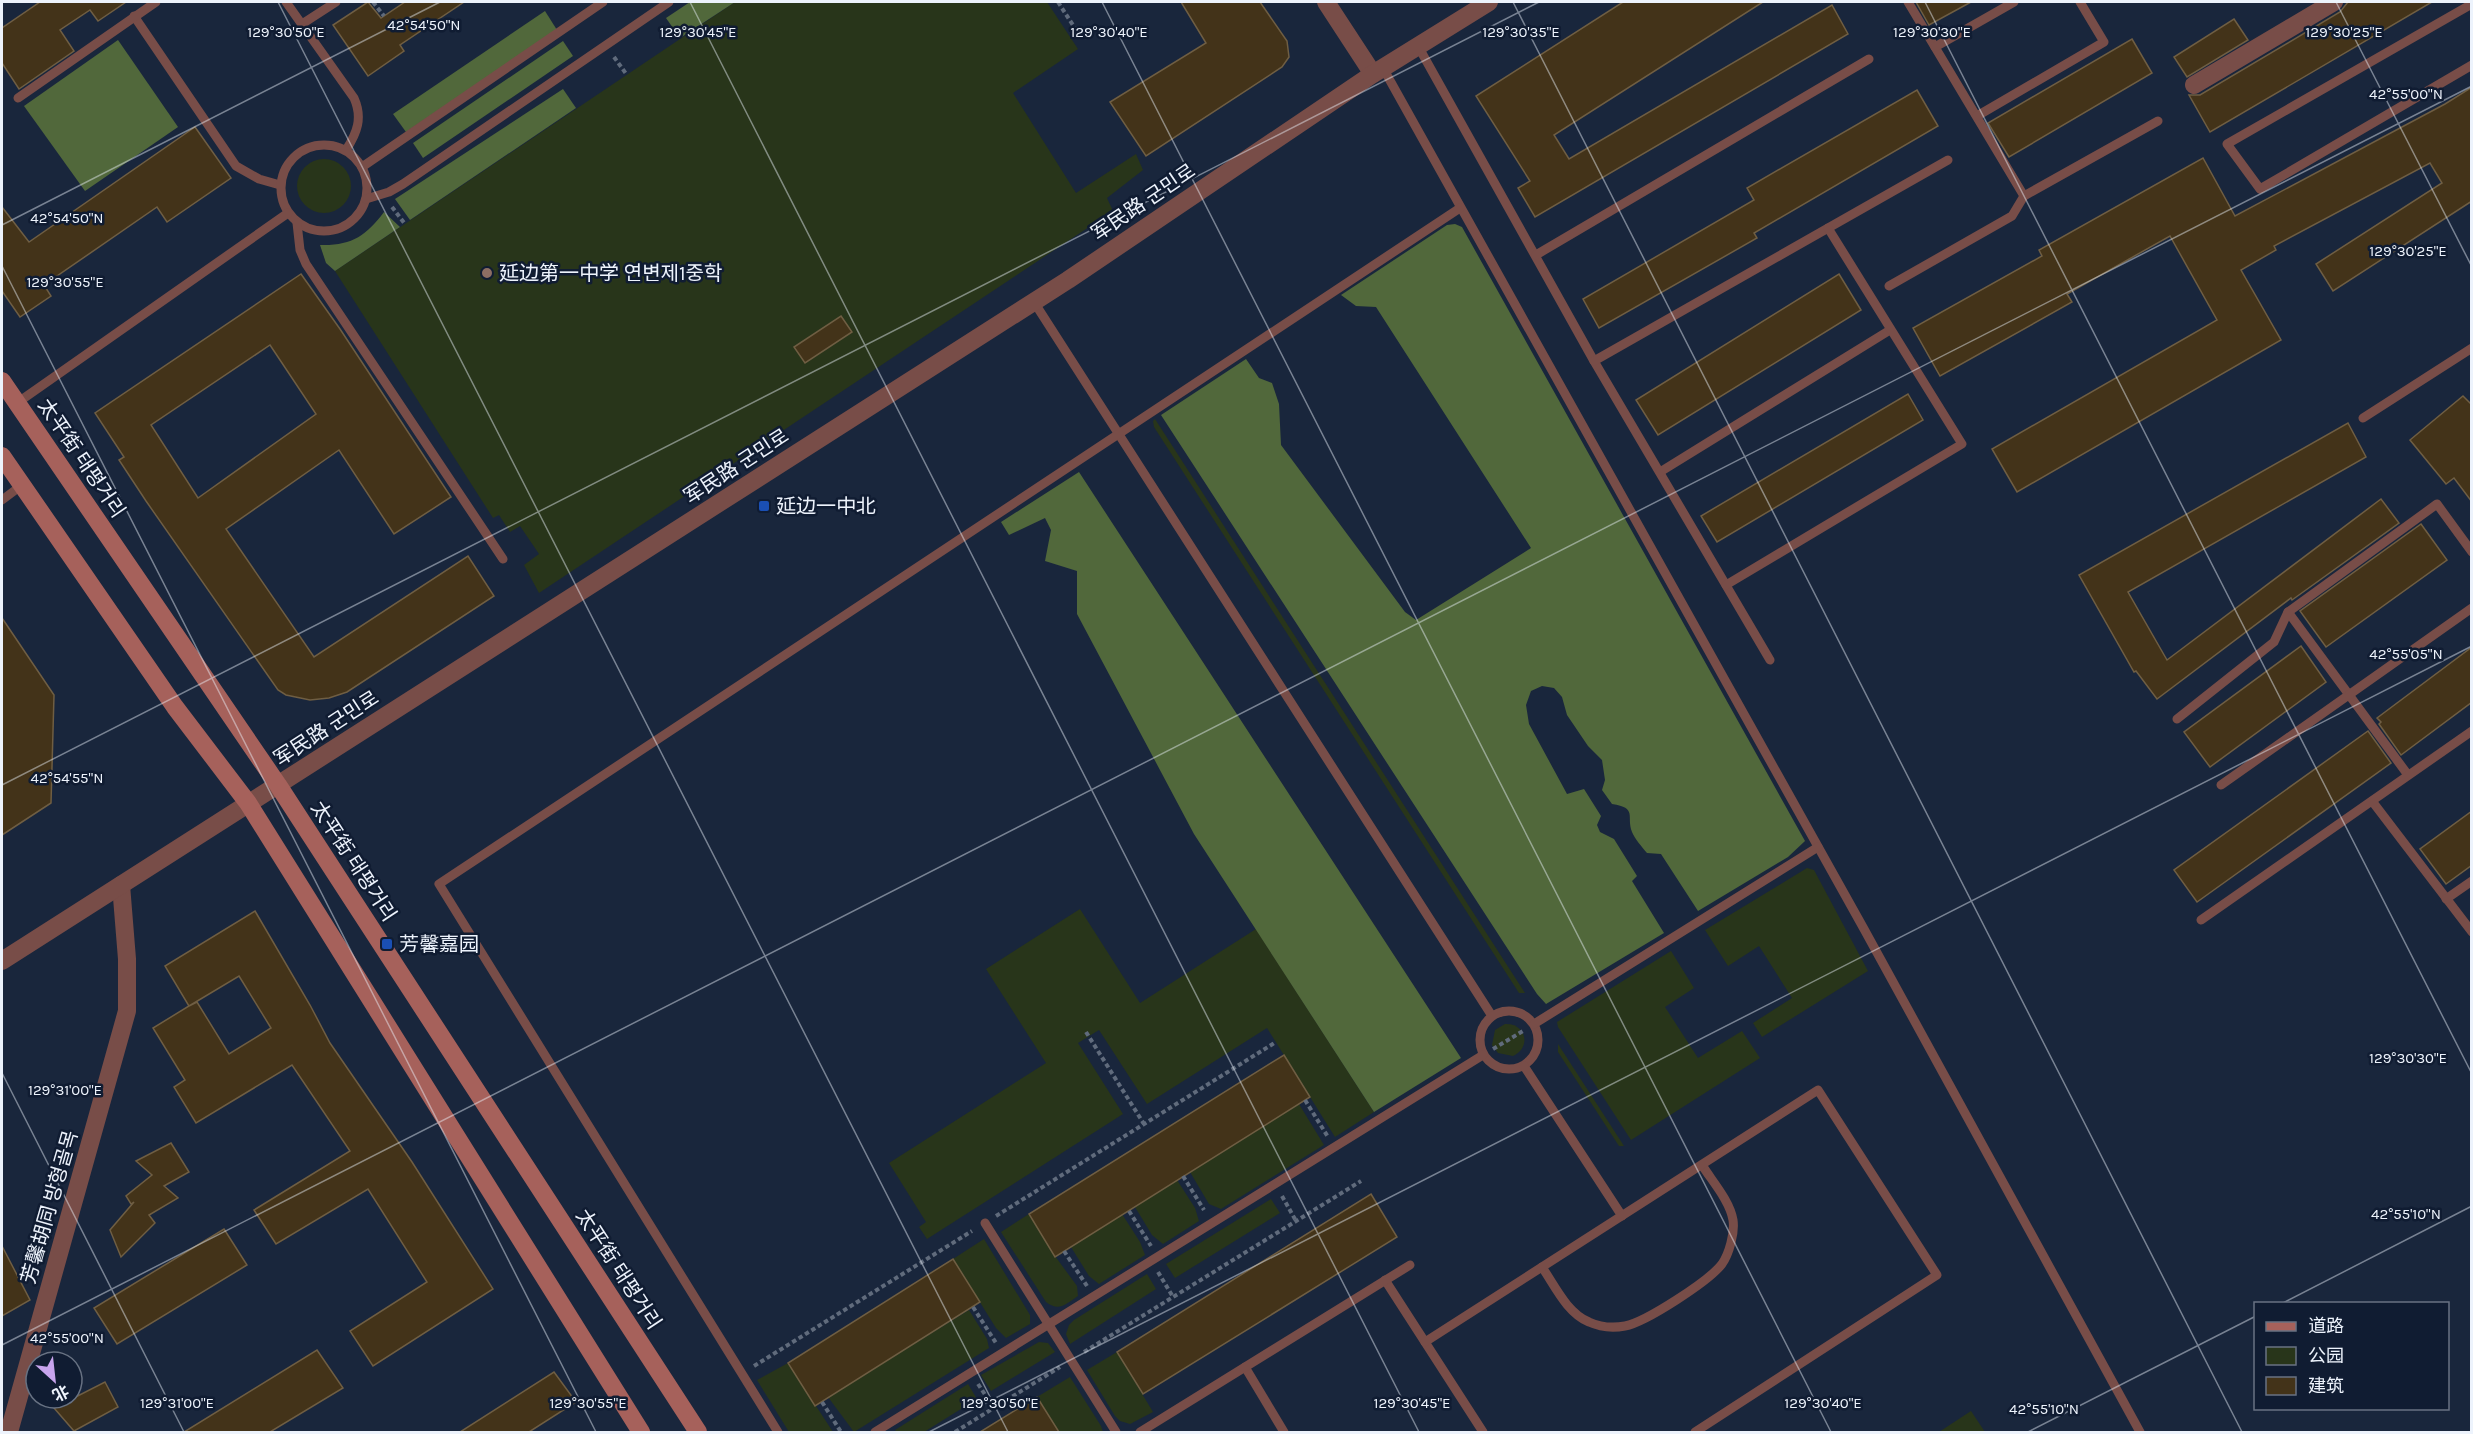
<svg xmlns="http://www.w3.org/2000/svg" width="2473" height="1434" font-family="Karla,'Noto Sans SC','Noto Sans KR',sans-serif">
<rect width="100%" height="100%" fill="#19263c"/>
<!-- green -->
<g fill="#28351a">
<path d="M735 2H1047L1078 49 1013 93 1076 193 1136 154 1143 170 1107 198 1113 211 539 593 524 565 539 554 520 526 510 532 499 515 493 518 335 271Z"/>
<circle cx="324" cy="186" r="27"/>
<path d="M1155 419 1525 993H1519L1154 427 1153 421Z"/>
<path d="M1807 868 1814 870 1868 971 1762 1037 1753 1023 1792 998 1759 946 1728 966 1705 930Z"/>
<path d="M1080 909 1140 1003 1256 929 1374 1112 1335 1137 1267 1028 1147 1104 1099 1030 1078 1043 1123 1114 927 1239 919 1227 926 1222 889 1163 1046 1063 986 969Z"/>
<path d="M1671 951 1694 988 1665 1007 1698 1058 1742 1031 1760 1058 1631 1140 1558 1027 1557 1022Z"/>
<path d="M1505 1024C1526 1023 1532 1047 1513 1056L1498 1053 1492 1045 1495 1030Z"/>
<path d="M1558 1044 1624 1146H1619L1558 1052Z"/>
<path d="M1299 1104 1324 1145 1221 1209 1209 1204 1190 1172Z"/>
<path d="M1177 1180 1195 1208 1199 1221 1163 1244 1152 1235 1135 1207Z"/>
<path d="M1271 1199 1280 1213 1175 1278 1166 1264Z"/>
<path d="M1029 1214 1055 1256 1077 1286 1078 1296C1066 1304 1059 1312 1046 1302L1001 1232Z"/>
<path d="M1122 1214 1140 1242 1145 1255 1099 1284 1089 1276 1071 1247Z"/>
<path d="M984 1239 1030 1315V1324L1006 1338 996 1328 953 1259Z"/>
<path d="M1147 1274 1156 1289 1070 1344 1066 1334 1069 1325 1074 1320Z"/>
<path d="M969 1310 987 1339 989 1348 854 1432 828 1397Z"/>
<path d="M1039 1342 1048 1343 1055 1352 991 1391 981 1375Z"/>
<path d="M1117 1352 1153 1412 1130 1424 1120 1421 1115 1416 1087 1370Z"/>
<path d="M788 1363 833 1432H789L757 1380Z"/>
<path d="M1070 1377 1101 1426 1103 1432H1059L1037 1397Z"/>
<path d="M968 1384 977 1399 924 1432H897L895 1430Z"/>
<path d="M1971 1411 1985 1432H1939Z"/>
</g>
<!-- forest -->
<g fill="#51683b">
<path d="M690 2H735L680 38 666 18Z"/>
<path d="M545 11 557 30 406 132 393 114Z"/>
<path d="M118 40 178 127 85 191 24 106Z"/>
<path d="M563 41 573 56 423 158 413 143Z"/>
<path d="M563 89 576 108 410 220 395 199Z"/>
<path d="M384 212 400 227 335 271 326 263 320 245C351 246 366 236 384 212Z"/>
<path d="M1455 224 1462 227 1805 841 1788 857 1698 911 1661 854 1647 853C1642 847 1635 839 1632 832 1626 816 1638 808 1612 804L1602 790 1605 780 1602 760 1588 746 1567 715 1562 697 1554 688 1542 686 1531 691 1526 705 1529 724 1567 794 1584 789 1601 816 1597 825 1600 832 1614 839 1637 876 1632 881 1664 933 1546 1004 1537 994 1161 415 1246 359 1259 378 1272 383 1279 404 1281 445 1405 612 1416 620 1531 548 1376 307 1356 306 1341 295 1447 225Z"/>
<path d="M1079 472 1461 1058 1374 1112 1194 834 1077 614V571L1045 561 1051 530 1045 518 1009 535 1001 522Z"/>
</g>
<!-- building -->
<g fill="#433319" stroke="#6f5e43" stroke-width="1.5" fill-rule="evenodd">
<path d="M40 2H126L98 21 90 10 60 30 74 51 19 89 2 63V28Z"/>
<path d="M368 2 381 18 405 2H464L400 45 404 51 368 76 333 25Z"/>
<path d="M1181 2H1260L1287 41 1289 57 1282 67 1146 156 1110 102 1206 43Z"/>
<path d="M1623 2H1763L1554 135 1569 159 1832 5 1848 34 1535 217 1518 188 1530 181 1476 96Z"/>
<path d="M1916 2H1971L1929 25Z"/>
<path d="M2348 2H2432L2210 132 2189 95H2200L2340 12Z"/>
<path d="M2234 19 2248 40 2187 77 2174 57Z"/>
<path d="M2132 39 2152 73 2009 157 1988 123Z"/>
<path d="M2472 87V201L2333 291 2316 264 2442 183 2430 163 2274 246 2276 250 2241 270 2281 340 2017 492 1992 449 2217 320 2170 236 2067 294 2072 302 1940 376 1913 328 2042 256 2039 250 2203 158 2235 216 2445 104Z"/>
<path d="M1917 90 1938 126 1754 233 1757 238 1599 328 1583 299 1754 200 1747 188Z"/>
<path d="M195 127 231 178 167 222 157 207 44 285 51 296 20 317 2 291V207L29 242Z"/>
<path d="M301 274 340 329 451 497 394 534 339 450 226 529 314 657 468 556 494 596 347 692 329 698 310 700 286 695 278 690 146 501 119 460 124 457 95 413ZM270 345 316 414 198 498 151 425Z"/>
<path d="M1839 274 1861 310 1658 435 1636 400Z"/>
<path d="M841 316 852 332 805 363 794 347Z"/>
<path d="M1908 394 1923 420 1717 542 1701 516Z"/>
<path d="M2463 396 2472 405V502L2454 478 2446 484 2410 440Z"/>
<path d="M2348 423 2366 457 2128 592 2167 660 2381 499 2399 523 2292 600 2291 598 2157 699 2136 671 2134 672 2079 575Z"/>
<path d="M2421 524 2447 560 2326 647 2300 611Z"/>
<path d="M2 618 54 695 51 803 2 835Z"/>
<path d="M2301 646 2326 682 2210 767 2184 732Z"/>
<path d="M2472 647V702L2401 755 2379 724 2381 722 2377 718Z"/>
<path d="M2368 731 2391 763 2197 902 2174 870Z"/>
<path d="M2472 811V865L2446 884 2420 849Z"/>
<path d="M255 911 310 1005 330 1043 412 1162 493 1289 373 1366 350 1331 427 1282 368 1189 276 1244 254 1210 350 1151 292 1065 196 1123 174 1087 185 1080 153 1028 189 1006 165 966ZM239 976 271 1028 229 1054 197 1002 189 1006Z"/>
<path d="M1284 1055 1310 1097 1055 1257 1029 1214Z"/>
<path d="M171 1143 189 1172 164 1186 178 1198 149 1215 155 1223 121 1257 110 1230 134 1202 131 1204 126 1196 152 1175 136 1161Z"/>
<path d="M1371 1194 1397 1237 1143 1394 1117 1352Z"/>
<path d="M224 1229 247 1265 117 1344 94 1308Z"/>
<path d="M2 1246 30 1300 2 1316Z"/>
<path d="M953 1259 980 1302 815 1406 788 1363Z"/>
<path d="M317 1350 343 1388 270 1432H184Z"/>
<path d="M554 1372 576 1402 529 1432H460Z"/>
<path d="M105 1382 118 1407 74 1431 54 1408Z"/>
<path d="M1037 1397 1059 1432H980Z"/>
</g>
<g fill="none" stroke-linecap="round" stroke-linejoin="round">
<!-- path -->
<g stroke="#606b7c" stroke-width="4" stroke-dasharray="4.5 3" stroke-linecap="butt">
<path d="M373 2 384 16"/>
<path d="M1058 2 1080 36"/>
<path d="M614 57 627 75"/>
<path d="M392 207 405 224"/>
<path d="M1086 1032 1144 1124"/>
<path d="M1493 1049 1523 1031"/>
<path d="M1305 1100 1328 1137"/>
<path d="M1183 1176 1204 1210"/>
<path d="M1282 1196 1296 1221"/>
<path d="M1129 1211 1151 1246"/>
<path d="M996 1216 1276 1042"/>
<path d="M1064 1251 1087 1286"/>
<path d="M1158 1272 1173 1297"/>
<path d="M973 1307 996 1343"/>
<path d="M1084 1352 1361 1181"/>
<path d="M754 1366 972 1231"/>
<path d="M978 1384 994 1408"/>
<path d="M822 1402 841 1432"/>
<path d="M955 1432 1060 1367"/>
</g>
<!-- service -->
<g stroke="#784d48" stroke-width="9">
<path d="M286 2 354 98C363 118 357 133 346 150"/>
<path d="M1908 2 2024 196"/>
<path d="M2472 4 2227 144 2260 189 2472 65"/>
<path d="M134 16 236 166 259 179 280 185"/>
<path d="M302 24 336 2"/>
<path d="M1418 46 1594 361 1770 660"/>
<path d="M1935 47 2014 2"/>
<path d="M1383 68 1864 929 2140 1432"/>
<path d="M18 98 156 2"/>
<path d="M1977 116 2104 42 2080 2"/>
<circle cx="324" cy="188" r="43"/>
<path d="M362 167 603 2"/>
<path d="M366 199 389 192 403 184 669 2"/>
<path d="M297 223 300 250 306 264 503 559"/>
<path d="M1536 255 1869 59"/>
<path d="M1889 286 2012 216 2024 196 2158 121"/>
<path d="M1034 302 1492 1016"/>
<path d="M1594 361 1948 160"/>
<path d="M17 403 288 213"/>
<path d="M2363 418 2472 348"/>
<path d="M1660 472 1890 330"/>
<path d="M2 500 22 485"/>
<path d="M1726 585 1962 444 1828 228"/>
<path d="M2288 612 2408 775"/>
<path d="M2177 719 2274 642 2288 612 2437 504 2472 552"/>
<path d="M2221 785 2472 608"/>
<path d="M2372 801 2472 932"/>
<path d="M2446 899 2472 881"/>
<path d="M2201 920 2472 731"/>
<circle cx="1509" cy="1040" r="29"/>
<path d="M1534 1024 1818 847"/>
<path d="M1524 1066 1622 1216"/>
<path d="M985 1223 1116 1432"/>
<path d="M1542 1267C1555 1286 1567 1313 1589 1322 1600 1327 1614 1328 1625 1326 1646 1322 1709 1281 1722 1264 1729 1254 1735 1233 1733 1220 1730 1201 1712 1181 1702 1165"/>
<path d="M1385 1280 1483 1432"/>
<path d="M1425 1342 1818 1090 1937 1275 1695 1432"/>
<path d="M1245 1367 1284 1432"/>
<path d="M778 1432 439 884 1460 208"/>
<path d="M875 1432 1483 1055"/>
<path d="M1140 1432 1410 1265"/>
</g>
<!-- minor -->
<g stroke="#784d48" stroke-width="18">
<path d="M2194 85 2334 2"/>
<path d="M9 1432 127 1011V959L121 885"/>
</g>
<!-- tertiary -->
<g stroke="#784d48" stroke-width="18">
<path d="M1326 2 1373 74"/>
<path d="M2 961 1068 280 1373 74 1489 2"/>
</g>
<!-- secondary -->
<g stroke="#a6615b" stroke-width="18">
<path d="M2 381 278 785 698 1432"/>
<path d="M2 456 175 707 248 803 641 1432"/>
</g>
</g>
<!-- ticks -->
<path fill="none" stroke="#edf3fc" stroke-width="1.5" stroke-opacity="0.45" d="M278 2 1008 1432M690 2 1419 1432M1102 2 1831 1432M1513 2 2242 1432M1925 2 2472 1074M2336 2 2472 267M2 225 440 2M2 266 596 1432M2 785 1539 2M2 1073 184 1432M2281 1304 2472 1206M2 1345 2472 86M929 1432 2472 646M2028 1432 2256 1316"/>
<!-- markers -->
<circle fill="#8d6e63" stroke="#101c32" stroke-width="2" cx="487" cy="273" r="6"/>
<g fill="#1a4fb4" stroke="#101c32" stroke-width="2">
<rect x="758" y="500" width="12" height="12" rx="3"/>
<rect x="381" y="938" width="12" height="12" rx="3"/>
</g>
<g text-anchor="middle" stroke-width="5" stroke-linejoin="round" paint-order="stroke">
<!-- street labels -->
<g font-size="20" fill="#edf3fc" stroke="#101c32">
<text transform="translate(1143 202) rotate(-34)" y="7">军民路 군민로</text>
<text transform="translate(82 458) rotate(56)" y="7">太平街 태평거리</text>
<text transform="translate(736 466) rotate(-33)" y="7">军民路 군민로</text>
<text transform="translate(326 728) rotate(-33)" y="7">军民路 군민로</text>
<text transform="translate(354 861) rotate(57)" y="7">太平街 태평거리</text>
<text transform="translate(49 1207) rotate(-74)" y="7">芳馨胡同 방형골목</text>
<text transform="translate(619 1269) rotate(57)" y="7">太平街 태평거리</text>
</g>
<!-- poi labels -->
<g font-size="20" fill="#edf3fc" stroke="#101c32" text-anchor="start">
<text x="499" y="280">延边第一中学 연변제1중학</text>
<text x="776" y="513">延边一中北</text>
<text x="399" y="951">芳馨嘉园</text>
</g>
</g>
<g font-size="15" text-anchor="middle" fill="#edf3fc" stroke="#101c32" stroke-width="5" stroke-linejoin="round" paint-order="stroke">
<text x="424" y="30">42°54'50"N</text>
<text x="286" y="37">129°30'50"E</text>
<text x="698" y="37">129°30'45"E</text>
<text x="1109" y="37">129°30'40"E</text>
<text x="1521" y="37">129°30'35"E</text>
<text x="1932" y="37">129°30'30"E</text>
<text x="2344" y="37">129°30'25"E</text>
<text x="2406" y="99">42°55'00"N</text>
<text x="67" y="223">42°54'50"N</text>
<text x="2408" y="256">129°30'25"E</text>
<text x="65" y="287">129°30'55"E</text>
<text x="2406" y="659">42°55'05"N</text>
<text x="67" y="783">42°54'55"N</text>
<text x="2408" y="1063">129°30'30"E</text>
<text x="65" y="1095">129°31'00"E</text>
<text x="2406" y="1219">42°55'10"N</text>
<text x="67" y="1343">42°55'00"N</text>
<text x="177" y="1408">129°31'00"E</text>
<text x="588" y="1408">129°30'55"E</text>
<text x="1000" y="1408">129°30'50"E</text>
<text x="1412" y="1408">129°30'45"E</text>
<text x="1823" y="1408">129°30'40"E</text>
<text x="2044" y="1414">42°55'10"N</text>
</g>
<!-- border -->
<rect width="2473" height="1434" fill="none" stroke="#edf3fc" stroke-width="6"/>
<!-- legend -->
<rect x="2254" y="1302" width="195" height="108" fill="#101c32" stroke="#687283" stroke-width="1.5"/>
<rect x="2266" y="1322" width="30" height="9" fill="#a6615b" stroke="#687283" stroke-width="1.5"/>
<text x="2308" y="1332" font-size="18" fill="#edf3fc">道路</text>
<rect x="2266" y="1347" width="30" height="18" fill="#28351a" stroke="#687283" stroke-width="1.5"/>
<text x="2308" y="1362" font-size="18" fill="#edf3fc">公园</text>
<rect x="2266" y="1377" width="30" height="18" fill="#433319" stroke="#687283" stroke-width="1.5"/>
<text x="2308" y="1392" font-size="18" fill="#edf3fc">建筑</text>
<!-- north arrow -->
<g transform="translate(54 1380) rotate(153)"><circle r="28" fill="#101c32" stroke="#687283" stroke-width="1.5"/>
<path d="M0-4.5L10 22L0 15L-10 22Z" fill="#c8a5ee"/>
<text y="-9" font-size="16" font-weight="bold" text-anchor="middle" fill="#edf3fc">北</text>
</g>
</svg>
